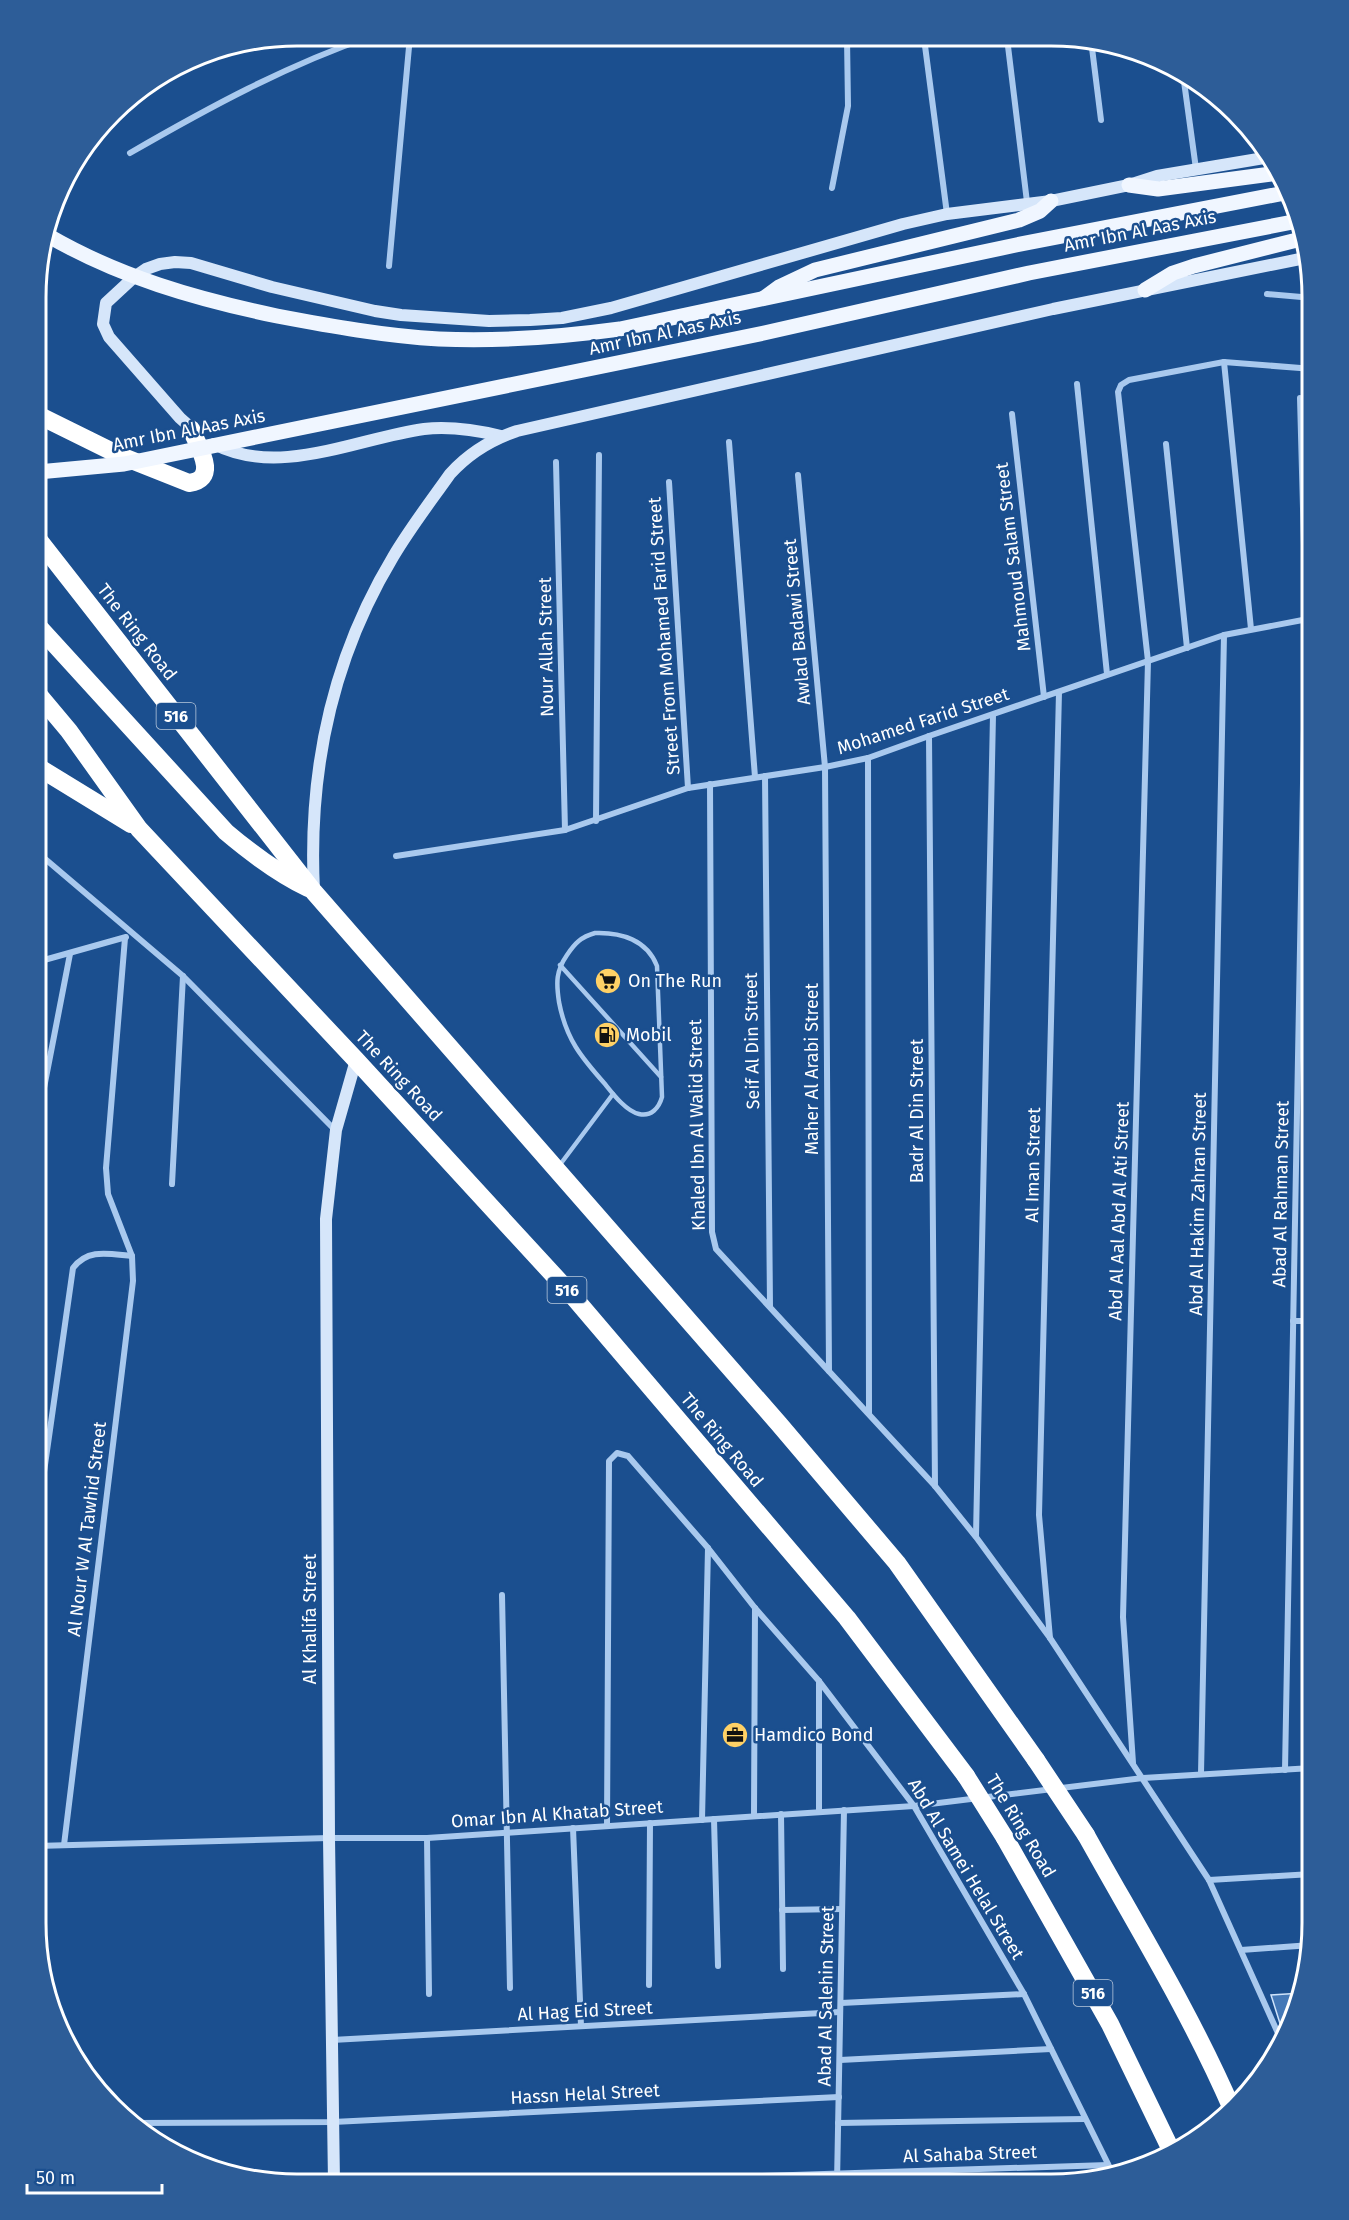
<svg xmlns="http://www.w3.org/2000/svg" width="1349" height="2220" font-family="'Fira Sans',sans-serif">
<rect width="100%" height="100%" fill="#1b4f8f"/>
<!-- building -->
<path fill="#4478b7" stroke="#cfe3fa" stroke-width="1.5" d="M1302 1993 1299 2007 1283 2033 1271 1995Z"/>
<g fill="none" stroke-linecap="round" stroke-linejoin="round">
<!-- lane -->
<g stroke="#a9c9ee" stroke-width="4.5">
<path d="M595 933C621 932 647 940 657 966L662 1097C659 1108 651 1117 639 1114 626 1111 613 1094 605 1084 581 1057 566 1039 559 1002 556 982 556 971 567 955 575 943 581 937 595 933Z"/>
<path d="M560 965 661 1077"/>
<path d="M559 1166 613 1094"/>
</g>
<!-- street -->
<g stroke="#a9c9ee" stroke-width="6">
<path d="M924 38 947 214"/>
<path d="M1007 38 1027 202"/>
<path d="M1091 40 1101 120"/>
<path d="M1183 74 1196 169"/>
<path d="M130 153C208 108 287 65 372 36"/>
<path d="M832 188 848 106 847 38"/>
<path d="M389 266 410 36"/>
<path d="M1267 294 1313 298"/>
<path d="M1224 362 1251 629"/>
<path d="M1077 384 1107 674"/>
<path d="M1012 414 1044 697"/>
<path d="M729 442 755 777"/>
<path d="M1166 444 1187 648"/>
<path d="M556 462 565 830"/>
<path d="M798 475 825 767 829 1371"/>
<path d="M669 482 688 788"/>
<path d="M929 736 935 1486"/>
<path d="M868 758 869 1413"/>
<path d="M765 776 770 1306"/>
<path d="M710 784 712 1232 716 1249 935 1486 976 1537 1050 1638 1209 1880 1281 2040"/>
<path d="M596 821 599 455"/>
<path d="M37 852 183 976 335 1130"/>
<path d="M396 856 565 830 688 788 825 767 868 758 929 736 1224 635 1313 618"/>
<path d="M37 962 126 937"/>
<path d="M37 1124 70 954"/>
<path d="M172 1184 183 976"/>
<path d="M1293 1321H1313"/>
<path d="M37 1521 73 1268C88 1248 109 1254 132 1256"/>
<path d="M976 1536 993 715"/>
<path d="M502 1595 510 1988"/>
<path d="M1050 1638 1039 1515 1059 692"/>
<path d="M819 1681V1812"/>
<path d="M1133 1763 1123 1617 1148 661 1118 392 1121 385 1129 380 1224 362 1313 369"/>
<path d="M1285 1770 1306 619 1300 398"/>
<path d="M1201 1774 1224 635"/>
<path d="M781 1814 783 1969"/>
<path d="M754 1816 755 1608"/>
<path d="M714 1819 718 1966"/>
<path d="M702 1820 708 1548"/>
<path d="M607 1826 609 1461 617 1453 628 1456 708 1548 755 1608 819 1681 914 1806 1024 1994 1112 2172"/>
<path d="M573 1828 581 2026"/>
<path d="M427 1838 429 1994"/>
<path d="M64 1845 133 1281 132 1256 108 1194 106 1168 125 938"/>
<path d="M36 1846 329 1838H427L914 1806 1143 1778 1312 1768"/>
<path d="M1209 1880 1312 1874"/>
<path d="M782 1910 842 1909"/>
<path d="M1241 1950 1311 1945"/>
<path d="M649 1985 650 1823"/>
<path d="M841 2003 1024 1994"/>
<path d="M332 2040 840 2012"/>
<path d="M840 2060 1051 2049"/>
<path d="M132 2123 333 2122 839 2097"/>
<path d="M838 2123 1085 2119"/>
<path d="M544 2183 1108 2165"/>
<path d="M837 2183 844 1810"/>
</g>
<!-- secondary -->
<g stroke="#d6e6fa" stroke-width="12">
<path d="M197 433 180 418 109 337 103 324 106 303 133 278 146 269 160 264 175 262 191 263 272 287 375 311 401 315 489 321 530 320 562 318 611 308 903 224 947 214 1051 201 1129 185 1157 176 1270 157"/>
<path d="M214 444C279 478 358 438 424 429 450 426 476 430 501 436"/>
<path d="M314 891C308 771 331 660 393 557 410 528 431 501 450 474 469 453 490 440 517 431L1053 309 1305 258"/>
<path d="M334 2182 329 1838 326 1219 336 1130 356 1060"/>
</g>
<!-- primary -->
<g stroke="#f0f6ff" stroke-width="15">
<path d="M1129 185 1158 189 1279 173"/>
<path d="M1145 290 1173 273 1194 266 1301 239"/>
<path d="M764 298 779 287 815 270 1019 220 1040 211 1051 201"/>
</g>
<!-- highway -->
<g stroke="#fff" stroke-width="18">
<path d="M38 415 121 456 189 483C220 479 198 446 191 429"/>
<path d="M38 539 314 892 779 1424 897 1563 1036 1760"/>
<path d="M38 626 226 832C252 854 277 873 308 888"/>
<path d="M38 694 69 731 139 829 356 1060 571 1294 847 1618 966 1776"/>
<path d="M38 767 131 824"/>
<path d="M1086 1835C1136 1925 1191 2014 1232 2109"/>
<path d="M1005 1838 1110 2024 1172 2152"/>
</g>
<!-- primary-bridge -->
<g stroke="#f0f6ff" stroke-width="15">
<path d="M47 235C119 277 196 299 277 316 330 326 385 336 439 339 500 342 560 337 620 329L1016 245 1290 192"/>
<path d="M38 472 124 464 764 333 1029 273 1298 221"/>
</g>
<!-- highway-bridge -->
<g stroke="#fff" stroke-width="18">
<path d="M1036 1760 1086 1835"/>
<path d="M966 1776 1005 1838"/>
</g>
</g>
<!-- icons -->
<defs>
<g id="supermarket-disc" transform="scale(1.35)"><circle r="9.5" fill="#ffd166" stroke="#1b4f8f"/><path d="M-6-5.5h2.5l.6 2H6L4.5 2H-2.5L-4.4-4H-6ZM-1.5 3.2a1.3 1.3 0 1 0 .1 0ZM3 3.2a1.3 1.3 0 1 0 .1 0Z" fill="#111"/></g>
<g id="fuel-disc" transform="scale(1.35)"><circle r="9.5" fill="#ffd166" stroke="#1b4f8f"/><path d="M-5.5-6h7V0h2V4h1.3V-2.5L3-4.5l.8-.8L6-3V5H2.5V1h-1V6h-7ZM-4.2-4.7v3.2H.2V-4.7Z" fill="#111"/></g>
<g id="office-disc" transform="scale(1.35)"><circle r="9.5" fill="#ffd166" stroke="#1b4f8f"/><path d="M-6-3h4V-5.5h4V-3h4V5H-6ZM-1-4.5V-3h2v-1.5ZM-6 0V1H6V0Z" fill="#111"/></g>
</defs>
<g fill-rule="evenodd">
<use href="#supermarket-disc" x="608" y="981"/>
<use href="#fuel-disc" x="607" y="1035"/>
<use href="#office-disc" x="735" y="1735"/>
</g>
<g text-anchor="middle" stroke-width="5" stroke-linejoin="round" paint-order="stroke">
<!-- shield labels -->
<g fill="#1b4f8f" stroke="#bbcadd" stroke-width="1.5">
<rect x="156.5" y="703" width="39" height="26" rx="4.5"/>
<rect x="547.5" y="1277" width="39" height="26" rx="4.5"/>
<rect x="1073.5" y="1980" width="39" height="26" rx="4.5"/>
</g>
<g font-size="16" font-weight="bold" fill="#fff">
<text x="176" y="722">516</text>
<text x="567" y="1296">516</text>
<text x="1093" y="1999">516</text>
</g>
<!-- street labels -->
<g font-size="18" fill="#fff" stroke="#1b4f8f">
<text transform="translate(1140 231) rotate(-11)" y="6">Amr Ibn Al Aas Axis</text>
<text transform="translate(665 333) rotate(-12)" y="6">Amr Ibn Al Aas Axis</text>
<text transform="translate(189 430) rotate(-11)" y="6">Amr Ibn Al Aas Axis</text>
<text transform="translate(1013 557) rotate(-97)" y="6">Mahmoud Salam Street</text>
<text transform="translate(797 622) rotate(-95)" y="6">Awlad Badawi Street</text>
<text transform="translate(137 632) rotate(52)" y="6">The Ring Road</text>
<text transform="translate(664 636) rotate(-94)" y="6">Street From Mohamed Farid Street</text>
<text transform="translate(546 647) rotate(-91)" y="6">Nour Allah Street</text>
<text transform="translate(923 721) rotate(-18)" y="6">Mohamed Farid Street</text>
<text transform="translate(752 1041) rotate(-91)" y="6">Seif Al Din Street</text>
<text transform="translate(812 1069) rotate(-90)" y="6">Maher Al Arabi Street</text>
<text transform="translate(399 1076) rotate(47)" y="6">The Ring Road</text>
<text transform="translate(917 1111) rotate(-90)" y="6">Badr Al Din Street</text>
<text transform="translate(697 1125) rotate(-91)" y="6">Khaled Ibn Al Walid Street</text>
<text transform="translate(1033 1165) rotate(-89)" y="6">Al Iman Street</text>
<text transform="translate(1281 1194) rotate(-89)" y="6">Abad Al Rahman Street</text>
<text transform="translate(1198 1204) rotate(-89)" y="6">Abd Al Hakim Zahran Street</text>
<text transform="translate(1119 1211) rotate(-88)" y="6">Abd Al Aal Abd Al Ati Street</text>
<text transform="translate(722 1440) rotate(50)" y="6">The Ring Road</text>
<text transform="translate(87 1529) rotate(-83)" y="6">Al Nour W Al Tawhid Street</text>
<text transform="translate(310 1619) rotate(-90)" y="6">Al Khalifa Street</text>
<text transform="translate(557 1814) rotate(-4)" y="6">Omar Ibn Al Khatab Street</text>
<text transform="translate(1021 1826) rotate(59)" y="6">The Ring Road</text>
<text transform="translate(966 1869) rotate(59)" y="6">Abd Al Samei Helal Street</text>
<text transform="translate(826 1996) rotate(-89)" y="6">Abad Al Salehin Street</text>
<text transform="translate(585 2011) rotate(-3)" y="6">Al Hag Eid Street</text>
<text transform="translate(585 2094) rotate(-3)" y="6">Hassn Helal Street</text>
<text transform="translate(970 2154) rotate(-2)" y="6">Al Sahaba Street</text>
</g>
<!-- poi labels -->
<g font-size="18" fill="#fff" stroke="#1b4f8f" text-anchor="start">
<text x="628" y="987">On The Run</text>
<text x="626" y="1041">Mobil</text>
<text x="754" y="1741">Hamdico Bond</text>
</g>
</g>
<!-- crop -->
<path d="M0 0H1349V2220H0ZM297 46H1051A251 251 0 0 1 1302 297V1923A251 251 0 0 1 1051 2174H297A251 251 0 0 1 46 1923V297A251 251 0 0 1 297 46Z" fill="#2d5d98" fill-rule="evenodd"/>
<path fill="none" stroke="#fff" stroke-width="3" d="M297 46H1051A251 251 0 0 1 1302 297V1923A251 251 0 0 1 1051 2174H297A251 251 0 0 1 46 1923V297A251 251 0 0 1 297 46Z"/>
<!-- scale -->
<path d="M27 2184v9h135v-9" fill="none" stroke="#ffffff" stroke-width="3"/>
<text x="36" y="2184" font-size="18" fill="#ffffff" stroke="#1b4f8f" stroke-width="4.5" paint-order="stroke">50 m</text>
</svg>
